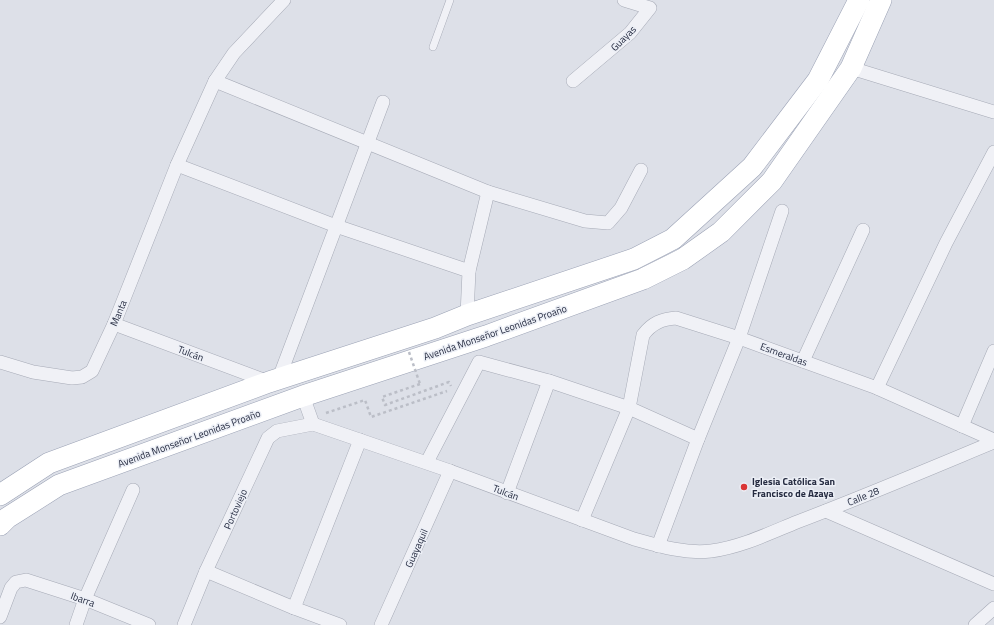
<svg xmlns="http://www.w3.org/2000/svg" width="994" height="625" font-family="'Titillium Web',sans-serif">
<rect width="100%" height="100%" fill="#dde0e8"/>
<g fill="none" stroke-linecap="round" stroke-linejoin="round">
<!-- service casing -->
<g stroke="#a6aab6" stroke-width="8">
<path id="service" d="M433 47 450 0"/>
</g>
<!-- minor casing -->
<g stroke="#a6aab6" stroke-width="14">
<g id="minor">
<path d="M851 68 994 112"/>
<path d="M215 81 488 192 585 221 608 223 621 208 641 170"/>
<path d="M573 81 630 33 650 8 624 0"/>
<path d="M177 165 336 226 469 271 467 315"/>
<path d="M469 271 488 192"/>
<path d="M114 324 269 382"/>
<path d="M803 361 863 230"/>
<path d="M0 362 33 372 72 378 82 377 92 371 114 324 177 165 215 81 234 53 284 0"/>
<path d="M279 378 383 102"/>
<path d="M877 388 946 243 994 152"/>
<path d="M303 396 313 424 450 471 634 539C659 546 685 554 711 551 741 547 770 533 797 522 863 497 929 469 994 442"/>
<path d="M962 426 994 351"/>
<path d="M427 462 479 362 549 381 629 408 698 439"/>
<path d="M507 493 549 381"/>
<path d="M826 511 994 584"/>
<path d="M582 520 629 408 643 335C652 323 662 319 676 318L739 338 877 388 994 440"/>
<path d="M658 546 698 439 739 338 782 211"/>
<path d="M206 571 294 608 340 625"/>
<path d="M294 608 360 440"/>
<path d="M0 617 11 588 16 582 26 580 85 599 149 625"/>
<path d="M76 625 85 599 133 490"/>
<path d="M184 625 206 571 268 438 277 431 313 424"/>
<path d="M381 625 450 471"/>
<path d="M975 625 994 608"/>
</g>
</g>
<!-- primary casing -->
<g stroke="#9ba2b5" stroke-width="22">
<g id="primary">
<path d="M0 495 49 463 269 382 435 328 467 315 634 259 673 239 752 167 818 80 859 0"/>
<path d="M0 525 7 518 59 485 303 396 486 336 643 279 683 259 721 232 772 181 851 68 881 0"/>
</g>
</g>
<!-- path -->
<g stroke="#bbbec7" stroke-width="2.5" stroke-dasharray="3 3" stroke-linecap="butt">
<path d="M420 384 382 397 385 405 449 382 451 386"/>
<path d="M326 413 365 400 371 417 447 391"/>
</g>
<!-- service -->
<use href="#service" stroke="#f0f1f6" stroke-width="7"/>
<!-- minor -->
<use href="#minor" stroke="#f0f1f6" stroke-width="13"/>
<!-- primary -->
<use href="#primary" stroke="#fff" stroke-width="21"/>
<!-- path-bridge -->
<path stroke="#bbbec7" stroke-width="2.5" stroke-dasharray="3 3" stroke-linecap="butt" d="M409 352 420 384"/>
</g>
<!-- markers -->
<circle fill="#da3535" stroke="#eceff6" stroke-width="1.5" cx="744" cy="487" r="4"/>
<g text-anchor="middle" stroke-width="3" stroke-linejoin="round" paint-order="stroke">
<!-- street labels -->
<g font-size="10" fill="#252b40" stroke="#eceff6">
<text transform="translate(623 38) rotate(-45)" y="4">Guayas</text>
<text transform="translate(118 313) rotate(-67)" y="4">Manta</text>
<text transform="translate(495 332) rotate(-19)" y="4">Avenida Monseñor Leonidas Proaño</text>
<text transform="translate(191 353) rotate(21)" y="4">Tulcán</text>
<text transform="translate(784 354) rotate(20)" y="4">Esmeraldas</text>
<text transform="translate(189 438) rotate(-20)" y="4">Avenida Monseñor Leonidas Proaño</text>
<text transform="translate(506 492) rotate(21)" y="4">Tulcán</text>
<text transform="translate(863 496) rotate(-22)" y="4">Calle 28</text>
<text transform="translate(235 509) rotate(-66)" y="4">Portoviejo</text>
<text transform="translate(416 548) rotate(-66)" y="4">Guayaquil</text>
<text transform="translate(83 599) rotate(20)" y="4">Ibarra</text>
</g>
<!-- poi labels -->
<g font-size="10" font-weight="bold" fill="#252b40" stroke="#eceff6" text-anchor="start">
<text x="752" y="485">Iglesia Católica San<tspan x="752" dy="12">Francisco de Azaya</tspan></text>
</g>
</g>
</svg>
